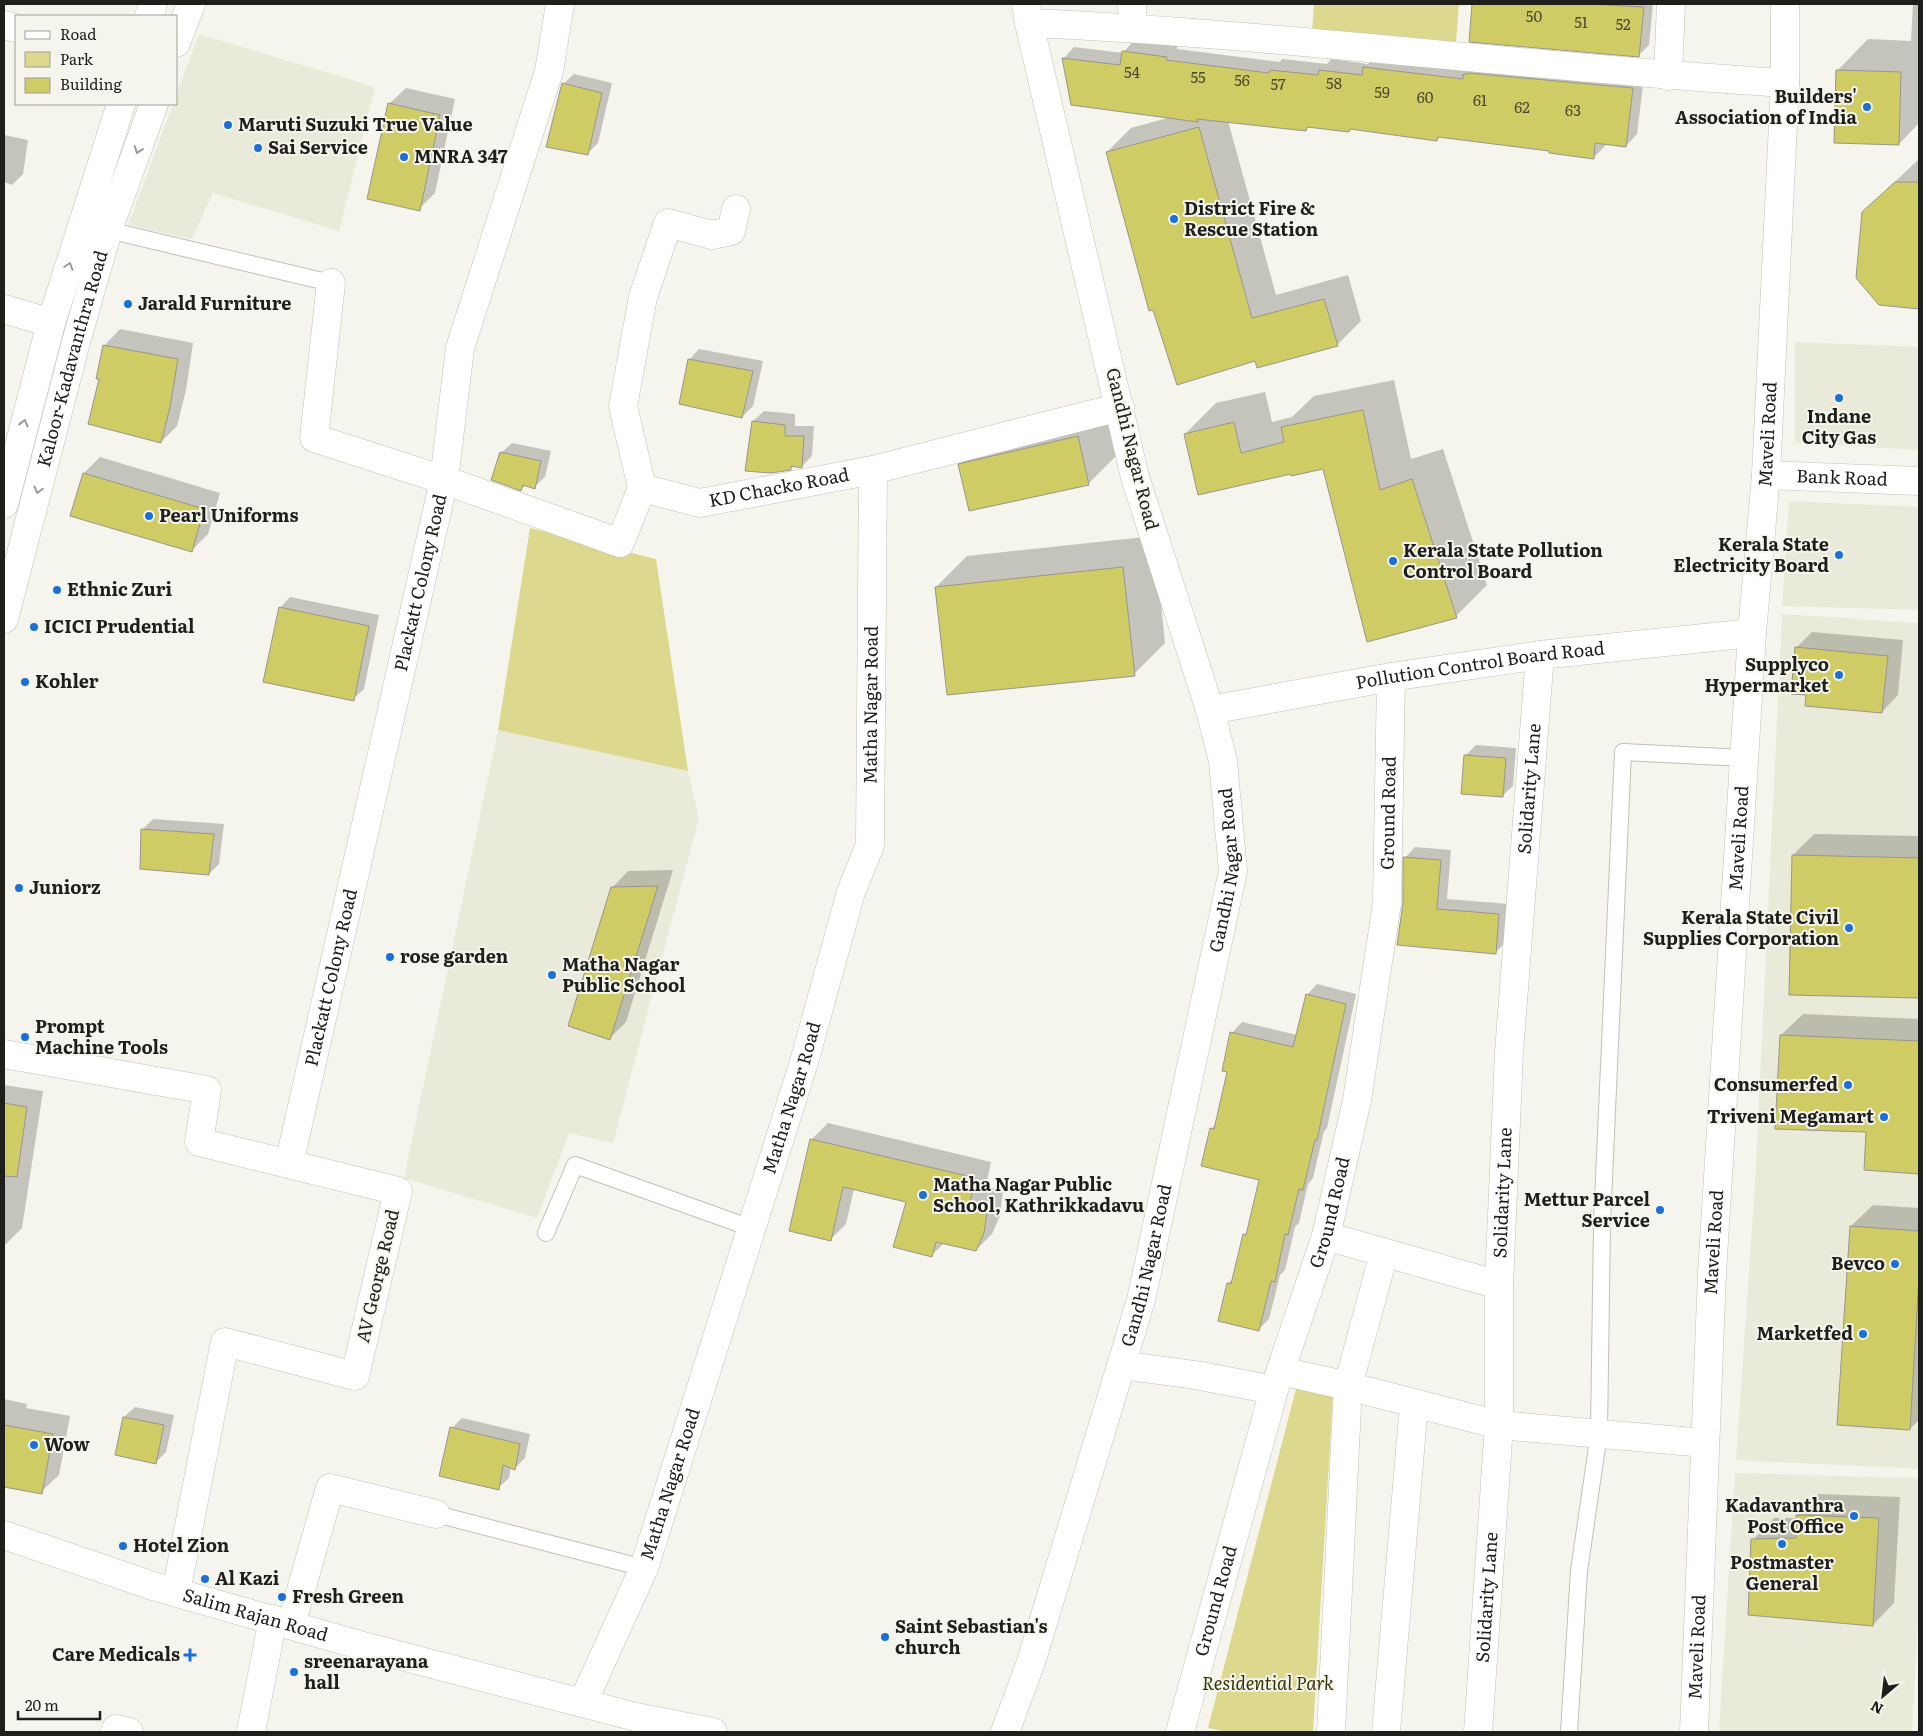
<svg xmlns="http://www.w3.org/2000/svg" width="1923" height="1736" font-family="Literata,serif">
<rect width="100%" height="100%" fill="#f5f5ed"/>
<!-- built -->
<g fill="#eaeada">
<path d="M199 34 375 87 339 231 213 193 192 239 128 225 173 104H176V96Z"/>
<path d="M1795 342 1919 347V450L1795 443Z"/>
<path d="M1789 501 1919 507V610L1782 606Z"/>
<path d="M1782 614 1919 623V1469L1736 1460 1755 1186Z"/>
<path d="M498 730 688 771 699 818 613 1143 569 1133 537 1218 404 1178Z"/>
<path d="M1735 1473 1919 1478V1604L1912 1732H1719Z"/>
</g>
<!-- green -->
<g fill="#dcd98f">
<path d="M1314 4H1459L1456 42 1312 31Z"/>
<path d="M530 528 656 559 688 771 498 730Z"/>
<path d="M1297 1385 1333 1394 1313 1732H1228L1208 1728Z"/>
</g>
<!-- shadow -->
<g fill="#0003">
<path d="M1474 4H1653L1649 45 1639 55 1471 40Z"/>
<path d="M1913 4H1919V123L1899 144 1837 71 1868 39 1911 41Z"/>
<path d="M1134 40 1177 45V49L1280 62 1282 59 1327 64 1331 59 1368 64 1376 56 1644 77 1637 134 1626 146 1605 143V146L1593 158 1550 150 1440 136 1437 140 1351 128 1349 131 1309 126 1306 130 1228 121 1276 295 1348 275 1361 321 1337 345 1256 359 1107 152 1131 128 1171 117 1063 59 1074 47 1123 53Z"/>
<path d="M574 74 612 83 598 143 587 154 563 84Z"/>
<path d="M406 88 455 99 435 193 419 209 389 104Z"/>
<path d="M4 135 28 140 23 174 12 185 4 182Z"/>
<path d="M1919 159V308L1880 304 1863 212Z"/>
<path d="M120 329 193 343 186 390 177 426 161 442 100 378 104 346Z"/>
<path d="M699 349 763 361 753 406 742 417 689 360Z"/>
<path d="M1394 380 1411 459 1443 449 1487 585 1456 616 1324 468 1292 474 1185 434 1216 403 1265 392 1272 422 1292 417 1314 396Z"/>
<path d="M1109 405 1119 453 1088 484 959 465 991 434Z"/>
<path d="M764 411 795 414V426H814L812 456 802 466 794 465 791 469 753 421Z"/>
<path d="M512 443 551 451 545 477 534 487 526 484 521 490 501 453Z"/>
<path d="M100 457 220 493 208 534 192 550 84 473Z"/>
<path d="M1154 536 1165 643 1134 674 936 587 967 556Z"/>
<path d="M290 597 379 615 364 689 353 699 280 608Z"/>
<path d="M1812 632 1903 640 1898 695 1882 712 1807 694 1796 648Z"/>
<path d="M1476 745 1516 748 1513 786 1502 796 1466 755Z"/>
<path d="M153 819 224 824 219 864 209 874 142 868 143 829Z"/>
<path d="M1814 834 1919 836V996L1791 994 1793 855Z"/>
<path d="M1415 847 1451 850 1447 899 1509 904 1506 942 1496 952 1404 903 1405 858Z"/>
<path d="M673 870 626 1022 610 1038 612 888 628 871Z"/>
<path d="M1317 984 1356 994 1327 1128 1324 1131 1313 1178 1308 1184 1299 1223 1295 1227 1285 1270 1280 1275 1269 1319 1259 1329 1228 1283 1234 1278 1244 1235 1248 1231 1260 1179 1211 1129 1217 1123 1228 1071 1232 1033 1242 1022 1297 1035 1307 995Z"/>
<path d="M1803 1014 1919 1019V1173L1865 1169 1867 1131 1781 1035Z"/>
<path d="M4 1085 43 1091 22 1228 6 1244H4Z"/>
<path d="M828 1123 991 1162 986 1186 1003 1190 1000 1216 992 1234 976 1250 944 1243 931 1256 907 1201 854 1189 846 1224 830 1240 812 1139Z"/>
<path d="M1873 1205 1919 1208V1420L1910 1429 1851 1226Z"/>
<path d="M4 1399 27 1404 26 1408 70 1416 59 1475 41 1492 4 1486Z"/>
<path d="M135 1407 174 1415 166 1452 155 1463 116 1454 124 1417Z"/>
<path d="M462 1418 530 1434 525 1458 515 1468 511 1467 509 1478 498 1488 452 1428Z"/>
<path d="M1818 1494 1900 1497 1894 1603 1873 1625 1753 1540 1774 1518H1797V1515Z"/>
</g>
<!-- building -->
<g fill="#d0cc65" stroke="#96968e">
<path d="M1472 4H1588L1644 7 1639 57 1469 42Z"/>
<path d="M1122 51 1167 57 1166 60 1269 73 1270 70 1318 75 1319 70 1362 75 1363 67 1463 79V74H1467L1468 73 1633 88 1626 147 1595 143 1594 159 1549 153V151L1438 137 1437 141 1350 129 1349 132 1307 127 1306 131 1197 119 1198 122 1071 105 1062 58 1120 65Z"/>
<path d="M1836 70 1901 72 1899 145 1834 143Z"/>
<path d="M562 83 602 93 588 155 546 147Z"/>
<path d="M388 103 440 115 420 211 367 199Z"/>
<path d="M1199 127 1252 318 1324 299 1338 346 1257 368 1255 361 1177 385 1153 310 1149 311 1106 152Z"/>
<path d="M1895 182H1919V309L1879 305 1856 278 1862 212Z"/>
<path d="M103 345 178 359 170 407 161 443 88 424 99 379H96Z"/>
<path d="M688 359 753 371 742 418 679 404Z"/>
<path d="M1363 410 1380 490 1412 479 1457 618 1367 642 1323 469 1291 476V474L1198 495 1184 434 1234 422 1241 453 1284 442 1281 427Z"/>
<path d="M752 421 785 425V436H804L802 468 791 466V470L771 473 745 471Z"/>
<path d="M1078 436 1089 485 969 511 958 464Z"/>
<path d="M500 452 541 461 535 489 523 485 521 491 491 480Z"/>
<path d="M83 473 204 509 192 552 70 516Z"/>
<path d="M1123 567 1135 676 947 695 935 587Z"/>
<path d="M279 607 369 626 354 701 263 682Z"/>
<path d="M1795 647 1888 656 1882 713 1805 706 1806 695 1791 694Z"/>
<path d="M1464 755 1506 758 1503 797 1461 794Z"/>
<path d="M141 829 214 834 209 875 140 869Z"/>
<path d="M1792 855 1919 858V998L1789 995Z"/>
<path d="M1403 857 1441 860 1437 909 1499 914 1496 954 1397 945 1403 903Z"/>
<path d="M658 886 610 1040 568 1026 611 887Z"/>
<path d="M1306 994 1346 1004 1317 1140H1315L1303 1190 1299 1189 1288 1235 1285 1234 1275 1282 1271 1281 1259 1331 1218 1321 1227 1283 1231 1284 1243 1234 1246 1235 1259 1180 1201 1166 1210 1128 1214 1129 1227 1072 1222 1071 1230 1032 1293 1047Z"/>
<path d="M1780 1035 1919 1041V1174L1864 1170 1866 1132 1775 1129Z"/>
<path d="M4 1103 27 1107 17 1177 4 1176Z"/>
<path d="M810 1139 976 1178 970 1202 988 1206 984 1233 976 1251 936 1242 932 1257 893 1247 906 1202 843 1187 831 1241 789 1231Z"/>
<path d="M1850 1226 1919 1231V1277L1910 1430 1837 1425Z"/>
<path d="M123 1417 164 1425 156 1464 115 1455Z"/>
<path d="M4 1425 53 1434 42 1494 4 1487Z"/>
<path d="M450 1427 520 1444 515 1470 503 1465 499 1490 439 1476Z"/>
<path d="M1796 1515 1879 1518 1873 1626 1748 1615 1751 1539 1796 1538Z"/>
</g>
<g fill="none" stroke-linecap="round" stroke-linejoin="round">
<!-- lane casing -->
<g stroke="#c0c0b8" stroke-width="18">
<g id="lane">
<path d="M108 230 331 283"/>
<path d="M546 1233 575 1165 751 1228"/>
<path d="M436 1514 644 1568"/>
<path d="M1569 1732 1579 1571 1599 1433 1602 1223 1623 752 1744 758"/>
</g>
</g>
<!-- street casing -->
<g stroke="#c0c0b8" stroke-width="29">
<g id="street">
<path d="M1132 4 1133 27"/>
<path d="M1029 23C1282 34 1533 68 1785 83"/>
<path d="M4 25 16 28"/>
<path d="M1668 76 1671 4"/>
<path id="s1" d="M736 209 731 231 712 235 668 223 643 297 623 406 642 488 700 503 873 470 1120 407"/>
<path d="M331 283 314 438 444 480 620 543 642 488"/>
<path d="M4 309 51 323"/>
<path id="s2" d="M1766 475 1919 481"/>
<path id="s3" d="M1210 710 1391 677 1540 655 1752 633"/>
<path d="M4 1054 207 1090 199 1142 398 1191 355 1376 225 1342 176 1592"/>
<path id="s4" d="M289 1164 444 480 460 348 549 71 560 4"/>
<path d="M1326 1236 1499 1285"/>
<path d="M1121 1365 1195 1375 1274 1390"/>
<path d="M1281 1371 1348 1386 1499 1425 1705 1443"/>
<path d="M291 1625 330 1488 436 1514"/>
<path id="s5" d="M583 1702 644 1568 804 1062 851 892 870 845 873 470"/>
<path d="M115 1732 116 1729 129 1732"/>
<path d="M251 1732 273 1619"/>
<path id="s6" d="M1180 1732 1274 1390 1326 1236 1357 1100 1387 903 1391 677"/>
<path d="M1331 1732 1348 1386 1384 1253"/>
<path d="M1386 1732 1414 1404"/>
<path id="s7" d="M1478 1732 1499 1425V1285L1509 1052 1540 655"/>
<path id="s8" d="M1694 1732 1712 1273 1752 633 1766 475 1785 83V4"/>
</g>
</g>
<!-- secondary casing -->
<g stroke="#c0c0b8" stroke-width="29">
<g id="secondary">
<path d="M149 16 153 4"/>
<path d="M176 43 191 4"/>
<path d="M4 504 51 323 121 104"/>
<path id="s9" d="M4 619 76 342 108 230 154 104"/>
<path id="s10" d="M4 1535 153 1586 363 1646 636 1717 713 1732"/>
<path id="s11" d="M1005 1732 1031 1662 1141 1300 1233 871 1223 761 1210 710 1135 477 1029 23 1026 4"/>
</g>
</g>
<!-- lane -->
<use href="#lane" stroke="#fff" stroke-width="16"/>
<!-- street -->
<use href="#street" stroke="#fff" stroke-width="28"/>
<!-- secondary -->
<use href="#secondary" stroke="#fff" stroke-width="28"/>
</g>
<!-- one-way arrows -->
<defs><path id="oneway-chevron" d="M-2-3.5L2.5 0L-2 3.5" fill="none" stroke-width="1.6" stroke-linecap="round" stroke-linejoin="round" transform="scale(1.25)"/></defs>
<g stroke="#9a9a98">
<use href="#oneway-chevron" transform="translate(138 150) rotate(110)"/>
<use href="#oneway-chevron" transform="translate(69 266) rotate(-72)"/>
<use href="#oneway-chevron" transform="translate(24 423) rotate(-76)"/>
<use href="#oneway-chevron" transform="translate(38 490) rotate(105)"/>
</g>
<!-- markers -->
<g fill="#1a70da" stroke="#f5f5ed" stroke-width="2">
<circle cx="1867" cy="107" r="5"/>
<circle cx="228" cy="125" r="5"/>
<circle cx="258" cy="148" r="5"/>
<circle cx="404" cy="157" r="5"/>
<circle cx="1174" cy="219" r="5"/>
<circle cx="128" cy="304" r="5"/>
<circle cx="1839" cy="398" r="5"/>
<circle cx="149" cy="516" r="5"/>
<circle cx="1839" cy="555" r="5"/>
<circle cx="1393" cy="561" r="5"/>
<circle cx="57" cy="590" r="5"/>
<circle cx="34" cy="627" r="5"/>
<circle cx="1839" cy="675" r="5"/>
<circle cx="25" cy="682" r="5"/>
<circle cx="19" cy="888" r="5"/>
<circle cx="1849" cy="928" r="5"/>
<circle cx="390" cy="957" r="5"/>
<circle cx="552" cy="975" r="5"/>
<circle cx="25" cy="1037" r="5"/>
<circle cx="1848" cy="1085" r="5"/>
<circle cx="1884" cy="1117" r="5"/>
<circle cx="923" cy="1195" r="5"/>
<circle cx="1660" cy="1210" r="5"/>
<circle cx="1895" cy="1264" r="5"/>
<circle cx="1863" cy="1334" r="5"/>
<circle cx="34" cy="1445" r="5"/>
<circle cx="1854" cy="1516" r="5"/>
<circle cx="1782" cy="1544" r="5"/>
<circle cx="123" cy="1546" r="5"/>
<circle cx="205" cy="1579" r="5"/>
<circle cx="282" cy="1597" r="5"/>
<circle cx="885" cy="1637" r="5"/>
<path d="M187.5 1647.5h5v5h5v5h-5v5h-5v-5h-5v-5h5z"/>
<circle cx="294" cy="1672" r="5"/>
</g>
<g text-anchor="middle" stroke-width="4" stroke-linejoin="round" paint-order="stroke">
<!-- number labels -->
<g font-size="15" fill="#4a4a2e">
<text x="1534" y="22">50</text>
<text x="1581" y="28">51</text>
<text x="1623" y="30">52</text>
<text x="1132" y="78">54</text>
<text x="1198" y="83">55</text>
<text x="1242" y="86">56</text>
<text x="1334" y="89">58</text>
<text x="1278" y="90">57</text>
<text x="1382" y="98">59</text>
<text x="1425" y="103">60</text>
<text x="1480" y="106">61</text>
<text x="1522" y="113">62</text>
<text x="1573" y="116">63</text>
</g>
<!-- poi labels -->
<g font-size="18" font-weight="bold" fill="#1e1e1b" stroke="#f5f5ed" text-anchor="start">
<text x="1857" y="103" text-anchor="end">Builders'<tspan x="1857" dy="21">Association of India</tspan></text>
<text x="238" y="131">Maruti Suzuki True Value</text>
<text x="268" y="154">Sai Service</text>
<text x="414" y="163">MNRA 347</text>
<text x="1184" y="215">District Fire &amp;<tspan x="1184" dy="21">Rescue Station</tspan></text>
<text x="138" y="310">Jarald Furniture</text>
<text x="1839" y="423" text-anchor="middle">Indane<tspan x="1839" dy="21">City Gas</tspan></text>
<text x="159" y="522">Pearl Uniforms</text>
<text x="1829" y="551" text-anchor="end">Kerala State<tspan x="1829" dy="21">Electricity Board</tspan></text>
<text x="1403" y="557">Kerala State Pollution<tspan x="1403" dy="21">Control Board</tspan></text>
<text x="67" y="596">Ethnic Zuri</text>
<text x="44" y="633">ICICI Prudential</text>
<text x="1829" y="671" text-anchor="end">Supplyco<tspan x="1829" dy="21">Hypermarket</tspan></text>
<text x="35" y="688">Kohler</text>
<text x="29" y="894">Juniorz</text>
<text x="1839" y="924" text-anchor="end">Kerala State Civil<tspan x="1839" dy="21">Supplies Corporation</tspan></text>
<text x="400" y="963">rose garden</text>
<text x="562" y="971">Matha Nagar<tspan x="562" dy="21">Public School</tspan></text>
<text x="35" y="1033">Prompt<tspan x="35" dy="21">Machine Tools</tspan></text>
<text x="1838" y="1091" text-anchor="end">Consumerfed</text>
<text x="1874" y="1123" text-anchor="end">Triveni Megamart</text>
<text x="933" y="1191">Matha Nagar Public<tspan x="933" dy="21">School, Kathrikkadavu</tspan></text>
<text x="1650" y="1206" text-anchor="end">Mettur Parcel<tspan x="1650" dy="21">Service</tspan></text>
<text x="1885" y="1270" text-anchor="end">Bevco</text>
<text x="1853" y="1340" text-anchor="end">Marketfed</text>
<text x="44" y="1451">Wow</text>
<text x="1844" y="1512" text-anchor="end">Kadavanthra<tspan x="1844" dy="21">Post Office</tspan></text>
<text x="133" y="1552">Hotel Zion</text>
<text x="1782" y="1569" text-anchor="middle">Postmaster<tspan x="1782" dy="21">General</tspan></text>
<text x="215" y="1585">Al Kazi</text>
<text x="292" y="1603">Fresh Green</text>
<text x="895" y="1633">Saint Sebastian's<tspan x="895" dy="21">church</tspan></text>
<text x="180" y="1661" text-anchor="end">Care Medicals</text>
<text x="304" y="1668">sreenarayana<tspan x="304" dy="21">hall</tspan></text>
</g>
<!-- street labels -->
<g font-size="18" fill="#1e1e1b" stroke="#f5f5ed">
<text dy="6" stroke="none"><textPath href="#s9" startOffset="269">Kaloor-Kadavanthra Road</textPath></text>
<text dy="6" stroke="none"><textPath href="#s8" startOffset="1300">Maveli Road</textPath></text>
<text transform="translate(1132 449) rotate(76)" y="6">Gandhi Nagar Road</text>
<text dy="6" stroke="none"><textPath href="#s2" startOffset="76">Bank Road</textPath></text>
<text dy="6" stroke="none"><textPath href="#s1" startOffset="501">KD Chacko Road</textPath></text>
<text dy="6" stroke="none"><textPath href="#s4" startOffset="596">Plackatt Colony Road</textPath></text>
<text dy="6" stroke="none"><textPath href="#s3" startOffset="274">Pollution Control Board Road</textPath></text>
<text dy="6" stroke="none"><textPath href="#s5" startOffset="1045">Matha Nagar Road</textPath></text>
<text dy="6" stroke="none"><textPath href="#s7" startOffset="945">Solidarity Lane</textPath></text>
<text dy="6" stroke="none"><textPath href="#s6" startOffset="946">Ground Road</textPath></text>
<text dy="6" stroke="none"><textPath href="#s8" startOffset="895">Maveli Road</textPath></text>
<text dy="6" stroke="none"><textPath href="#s11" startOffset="892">Gandhi Nagar Road</textPath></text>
<text dy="6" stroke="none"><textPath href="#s4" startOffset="191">Plackatt Colony Road</textPath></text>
<text dy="6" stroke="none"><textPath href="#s5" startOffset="640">Matha Nagar Road</textPath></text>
<text dy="6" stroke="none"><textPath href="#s7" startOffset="540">Solidarity Lane</textPath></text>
<text dy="6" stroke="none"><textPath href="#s6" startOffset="541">Ground Road</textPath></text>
<text dy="6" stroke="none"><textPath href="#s8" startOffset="490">Maveli Road</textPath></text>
<text dy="6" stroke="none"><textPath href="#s11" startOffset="488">Gandhi Nagar Road</textPath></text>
<text transform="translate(378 1276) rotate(-77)" y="6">AV George Road</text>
<text dy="6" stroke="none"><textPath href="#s5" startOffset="235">Matha Nagar Road</textPath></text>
<text dy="6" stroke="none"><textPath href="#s7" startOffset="135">Solidarity Lane</textPath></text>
<text dy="6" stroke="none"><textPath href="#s6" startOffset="136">Ground Road</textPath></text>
<text dy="6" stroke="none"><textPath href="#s10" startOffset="264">Salim Rajan Road</textPath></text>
<text dy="6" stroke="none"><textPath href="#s8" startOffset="85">Maveli Road</textPath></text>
</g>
<!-- park labels -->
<g font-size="18" font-style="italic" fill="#363406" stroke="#f5f5ed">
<text x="1268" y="1690">Residential Park</text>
</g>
</g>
<!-- border -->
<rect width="1923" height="1736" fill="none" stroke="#1e1e1b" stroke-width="10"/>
<!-- legend -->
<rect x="15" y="15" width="162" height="90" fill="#f5f5ed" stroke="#9f9f99"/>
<rect x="25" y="31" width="25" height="8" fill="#ffffff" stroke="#9f9f99"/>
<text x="60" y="40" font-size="15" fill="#1e1e1b">Road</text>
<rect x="25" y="52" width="25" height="15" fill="#dcd98f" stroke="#9f9f99"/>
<text x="60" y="65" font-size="15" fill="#1e1e1b">Park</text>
<rect x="25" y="78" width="25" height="15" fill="#d0cc65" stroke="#9f9f99"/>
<text x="60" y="90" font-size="15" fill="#1e1e1b">Building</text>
<!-- north arrow -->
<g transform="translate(1883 1696) rotate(208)" stroke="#f5f5ed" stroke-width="4" paint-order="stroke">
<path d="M0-4L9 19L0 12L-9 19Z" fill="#1e1e1b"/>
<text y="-8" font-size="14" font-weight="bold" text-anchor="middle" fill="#1e1e1b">N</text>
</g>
<!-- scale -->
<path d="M18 1711v8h82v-8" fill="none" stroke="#1e1e1b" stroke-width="2.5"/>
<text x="25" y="1711" font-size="15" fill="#1e1e1b" stroke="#f5f5ed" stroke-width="4" paint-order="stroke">20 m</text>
</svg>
